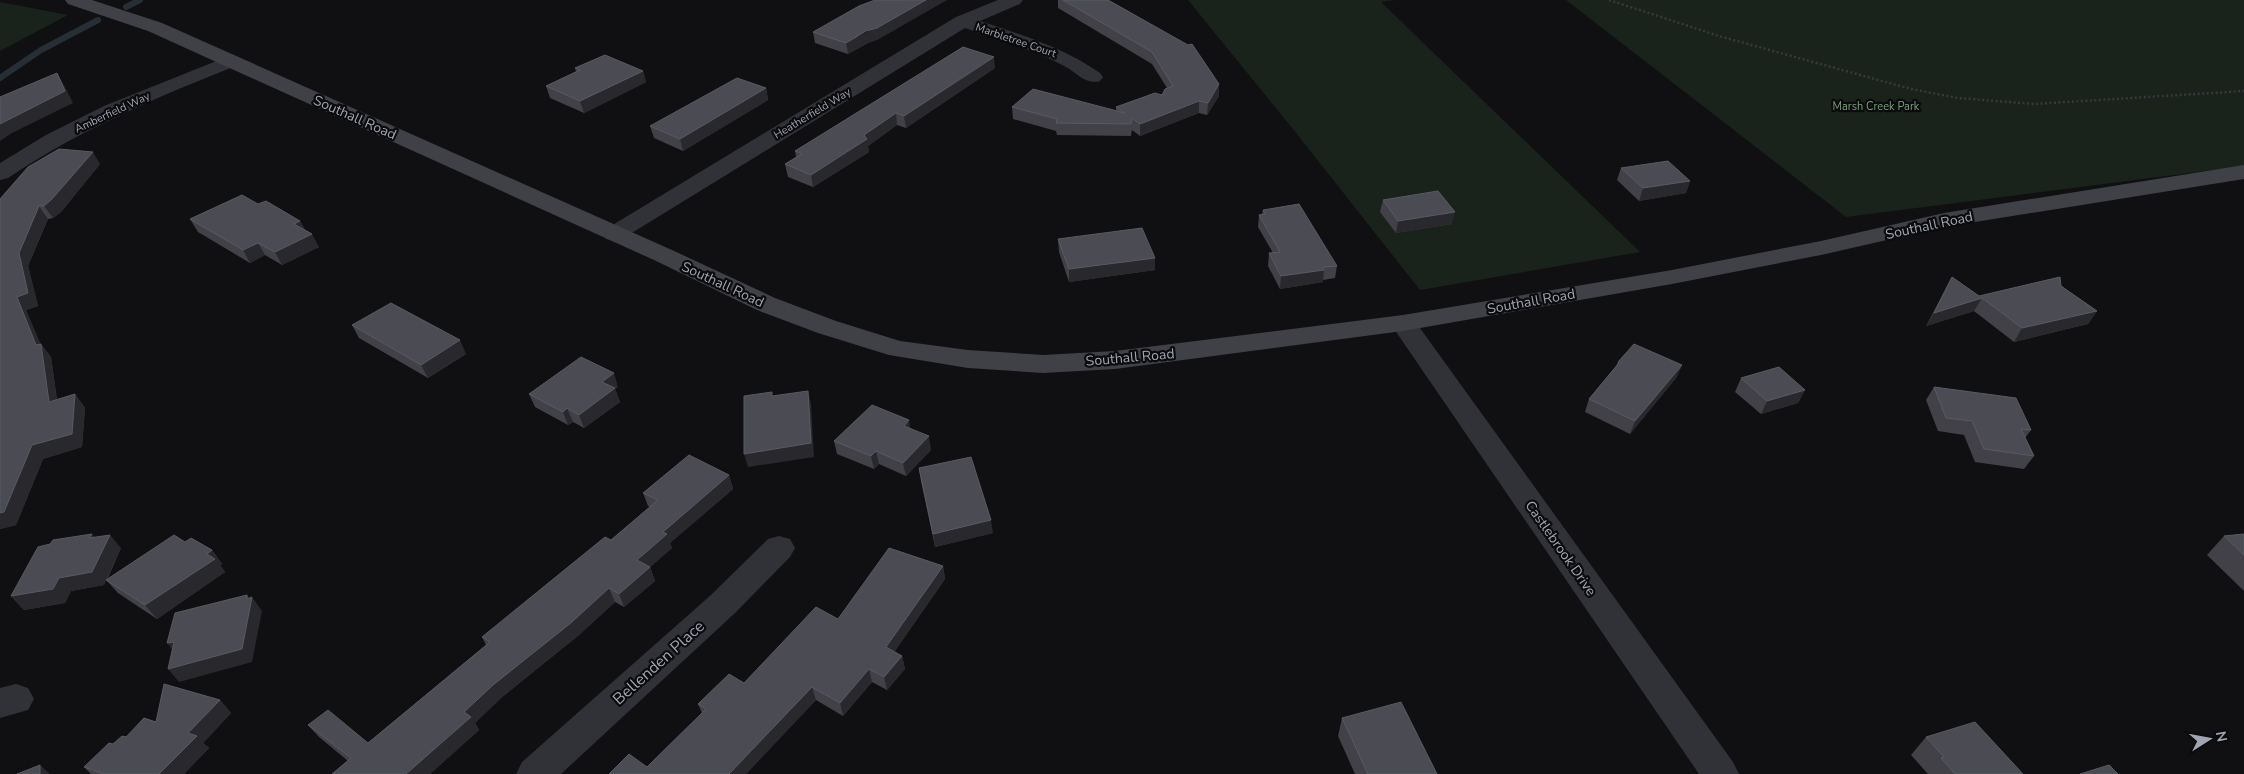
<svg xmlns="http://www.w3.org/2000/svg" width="2244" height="774" font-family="'Nunito Sans',sans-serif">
<rect width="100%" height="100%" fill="#101012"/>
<!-- green -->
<g fill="#1a221c">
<path d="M1188 0H1394L1381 2 1640 252 1420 290 1293 129Z"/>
<path d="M1566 0H2244V166L1846 217Z"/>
<path d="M0 2 68 15 0 51Z"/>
</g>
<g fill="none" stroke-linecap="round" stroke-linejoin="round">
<!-- stream -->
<g stroke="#262e36" stroke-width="6">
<path d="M126 7 140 0"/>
<path d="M0 78 41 50 98 20"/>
</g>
<!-- path -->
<path stroke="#37393e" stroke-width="2.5" stroke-dasharray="2 2.5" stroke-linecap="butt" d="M1609 0 1719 36 1911 89 1958 98 2034 104 2244 91"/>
<!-- street -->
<g fill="#313237" fill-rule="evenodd">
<path d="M998 0H1023L1020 4 980 21C1022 35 1063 47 1100 73L1103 77 1100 81C1086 85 1078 74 1066 67 1034 49 999 40 965 28L622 239 614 241 606 239 602 234 606 229 956 17Z"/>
<path d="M229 56 236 58 239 62 236 66C157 97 79 130 8 178L0 180V163L46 135 104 106Z"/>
<path d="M1403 315 1412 317 1733 762 1739 774H1699L1390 323 1394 317Z"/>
<path d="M779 536 790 539 795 548 790 557 735 613 561 774H516L522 762 711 595 768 539Z"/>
<path d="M16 684 28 688 34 699 28 710 0 718V688Z"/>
</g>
<!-- secondary -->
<path fill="#3f4147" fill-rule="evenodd" d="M65 0H92L162 23 672 250 775 298 836 321 900 341 968 350 1043 355 1115 351 1403 315 1672 270 1821 241 1944 213 2244 165V179L1944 227 1821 255 1672 284 1403 331 1115 369 1043 373 968 368 889 355 818 333 757 310 654 260 148 31 68 4Z"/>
</g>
<!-- wall -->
<g fill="#414147">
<path d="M1058 0H1108L1219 96 1207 115 1199 113 1140 136 1132 130 1131 136 1057 135 1056 131 1013 119 1012 107 1116 111V107L1162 95 1167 88 1152 64 1058 8Z"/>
<path d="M813 32 879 39 868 43 848 54 815 43Z"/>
<path d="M575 68 643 71 646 82 584 113 550 98 546 86 576 72Z"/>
<path d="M995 68 906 128 897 125 868 146 869 152 813 187 788 177 785 164 796 157 795 151Z"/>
<path d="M766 88 768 100 683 151 654 138 650 126Z"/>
<path d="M100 164 61 212 53 218 48 219 28 266 38 306 26 310 40 344H41L51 357 57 400 75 394 85 408 82 447 43 459 16 525 0 529V199Z"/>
<path d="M1621 168 1690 181 1686 193 1639 201 1617 180Z"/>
<path d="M1383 200 1452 224 1396 233 1380 212Z"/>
<path d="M258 204 300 221 305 230 319 247 282 265 265 255 250 263 198 232 190 219Z"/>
<path d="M1263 210 1337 266 1335 278 1323 280V282L1280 289 1268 266 1269 253H1273L1258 227 1259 215 1262 214Z"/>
<path d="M1058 239 1155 258V270L1069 282 1059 252Z"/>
<path d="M1952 277 1979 296 2061 286 2097 311 2088 324 2014 342 1974 311 1926 326Z"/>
<path d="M352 325 466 354 428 378 359 338Z"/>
<path d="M1618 362 1682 365 1676 378 1630 434 1585 412 1589 399 1616 366Z"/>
<path d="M1741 378 1805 390 1798 403 1761 414 1735 392Z"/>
<path d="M618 387 615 389 620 402 584 428 573 422 568 425 535 407 529 394Z"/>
<path d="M1934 387 2031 430 2025 438 2034 456 2024 469 1975 462 1964 435 1938 431 1926 400Z"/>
<path d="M911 429 931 450 906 476 879 464 874 469 837 454 834 441Z"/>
<path d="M919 468 993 533 935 547 921 481Z"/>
<path d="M729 475 733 489 670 543 672 548 650 567 655 581 624 607 615 602 579 635 501 698 475 723 479 730 430 774H332L348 761 319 737 308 725 368 743 486 645 482 637 611 540 650 507 648 506 643 493Z"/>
<path d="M2244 534V591L2207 555 2224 536Z"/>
<path d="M95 537 121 548 107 580 185 542 212 550 222 564 220 565 225 572 157 619 118 593 106 580 104 585 71 591 65 603 24 610 11 596Z"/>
<path d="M943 566 945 579 894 652 902 656 905 669 887 690 872 682 843 716 816 700 746 774H609L647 767 702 713 698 704 744 683 838 619Z"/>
<path d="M220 700 231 713 203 743 209 748 184 774H91L84 767 113 744 156 722Z"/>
<path d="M1342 718 1437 774H1355L1338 736Z"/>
<path d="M1926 737 2023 774H1928L1911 755Z"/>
</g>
<!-- shaded-wall -->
<g fill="#29292d">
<path d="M926 0H947L879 39 868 43 848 54 846 43Z"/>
<path d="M994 57 995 68 906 128 904 116Z"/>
<path d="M643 71 646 82 584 113 580 101Z"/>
<path d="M57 73 64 85 73 103 12 133 0 141V124Z"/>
<path d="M1219 84V96L1207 115 1208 103Z"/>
<path d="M766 88 768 100 683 151 680 139Z"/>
<path d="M1199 101V113L1140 136V124Z"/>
<path d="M896 113 897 125 868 146 869 152 813 187 811 175 864 135Z"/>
<path d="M93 152 100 164 61 212 53 218 44 206Z"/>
<path d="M1690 181 1686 193 1639 201 1643 188Z"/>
<path d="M39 206 48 219 28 266 38 306 26 310 42 347 41 344 51 357 59 415 49 402 36 345 17 297 19 253Z"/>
<path d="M1455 212 1452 224 1396 233 1398 221Z"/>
<path d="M300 221 307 233 294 224Z"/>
<path d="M312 234 319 247 282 265 275 252Z"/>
<path d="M258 243 265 255 250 263 243 250Z"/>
<path d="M1155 258V270L1069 282V269Z"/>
<path d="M1324 270 1323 282 1280 289 1281 276Z"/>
<path d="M1982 298 1974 311 1926 326 1934 313Z"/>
<path d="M2097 311 2088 324 2014 342 2022 328Z"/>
<path d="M460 340 466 354 428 378 421 365Z"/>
<path d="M1682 365 1676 378 1630 434 1635 421Z"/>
<path d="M614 373 618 387 615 389 620 402 584 428 579 415 602 382Z"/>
<path d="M1805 390 1798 403 1761 414 1767 401Z"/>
<path d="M808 391 811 404 814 457 748 467 744 454Z"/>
<path d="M75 394 85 408 82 447 43 459 16 525 0 529V513L32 445Z"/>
<path d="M567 408 573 422 568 425 563 412Z"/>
<path d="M909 420 911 434 904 426Z"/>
<path d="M929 436 931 450 906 476 903 463Z"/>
<path d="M876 451 879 464 874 469 871 456Z"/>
<path d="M729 475 733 489 670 543 672 548 643 573 637 560 663 532Z"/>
<path d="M991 520 993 533 935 547 933 534Z"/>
<path d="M92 534 103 547 89 538Z"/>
<path d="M110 535 121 548 104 585 71 591 65 603 24 610 11 596 59 578Z"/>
<path d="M212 550 222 564 220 565 225 572 157 619 145 605Z"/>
<path d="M943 566 945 579 889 660 886 647Z"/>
<path d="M650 567 655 581 624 607 619 594Z"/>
<path d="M609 588 615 602 579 635 501 698 475 723 479 730 430 774H406L464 712 493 685Z"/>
<path d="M247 595 251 600 252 597 262 611 252 662 179 682 168 669 247 599Z"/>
<path d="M174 642 178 657 167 643Z"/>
<path d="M902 656 905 669 887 690 884 677Z"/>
<path d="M869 669 872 682 843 716 840 703Z"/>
<path d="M812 687 816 700 746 774H729Z"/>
<path d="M220 700 231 713 203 743 209 748 184 774H159L188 733Z"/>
<path d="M40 765 50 774H40Z"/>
</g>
<!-- building -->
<g fill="#4b4c53" stroke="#595a62">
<path d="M875 0H926L877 28 866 31 846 43 813 32 859 6Z"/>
<path d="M1063 0H1108L1188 45 1192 44 1219 84 1208 103 1199 101 1140 124 1132 118 1131 124 1056 123 1057 119 1012 107 1033 89 1125 113 1116 107 1155 93 1162 95 1165 89 1173 86 1152 52Z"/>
<path d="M963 47 994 57 904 116 896 113 864 135 867 139 811 175 785 164 802 154 795 151Z"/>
<path d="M605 55 643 71 580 101 546 86 580 70 575 68Z"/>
<path d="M57 73 65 91 0 124V97Z"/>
<path d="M737 78 766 88 680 139 650 126Z"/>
<path d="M59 149 93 152 52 199 44 206H39L19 253 28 293 17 297 36 345 41 344 49 402 75 394 72 434 32 445 4 512 0 513V199L28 167Z"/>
<path d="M1668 161 1690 181 1643 188 1621 168Z"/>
<path d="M1438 191 1455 212 1398 221 1383 200Z"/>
<path d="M242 195 258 204 266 201 300 221 294 224 312 234 275 252 258 243 243 250 190 219Z"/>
<path d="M1299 204 1337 266 1323 267 1324 270 1281 276 1269 253 1280 252 1259 215 1265 214 1263 210Z"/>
<path d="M1142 228 1155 258 1069 269 1058 239Z"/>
<path d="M1952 277 1979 296 2060 277 2061 286 2097 311 2022 328 1982 298 1934 313Z"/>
<path d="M391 303 460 340 421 365 352 325Z"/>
<path d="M1634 344 1682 365 1635 421 1589 399 1619 363 1618 362Z"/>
<path d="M581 357 614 373 602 382 615 388 579 415 567 408 563 412 529 394Z"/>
<path d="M1779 367 1805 390 1767 401 1741 378Z"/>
<path d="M1934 387 2016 398 2031 430 2021 429 2034 456 1984 449 1972 421 1946 418Z"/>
<path d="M808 391 811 443 744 454V396L772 392V396Z"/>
<path d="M872 405 909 420 904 426 929 436 903 463 876 451 871 456 834 441Z"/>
<path d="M689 455 729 475 663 532 667 534 637 560 650 567 619 594 609 588 572 622 493 685 464 712 471 717 406 774H332L351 758 308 725 328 710 368 743 490 642 482 637 605 537 611 540 658 500 643 493Z"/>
<path d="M971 457 991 520 933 534 919 468Z"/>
<path d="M92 534 89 538 110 535 92 572 59 578 53 589 11 596 38 547 50 544 53 540Z"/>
<path d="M2244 534V555L2224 536Z"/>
<path d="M174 535 185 542 191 538 212 550 207 554 215 559 145 605 106 580Z"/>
<path d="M889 548 943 566 886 647 902 656 884 677 869 669 840 703 812 687 729 774H609L629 754 647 767 706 709 698 704 729 674 744 683 816 607 838 619Z"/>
<path d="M247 595V599L252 597 242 649 168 669 174 642 167 643 175 613Z"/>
<path d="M164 684 220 700 188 733 197 736 159 774H104L84 767 109 743 113 744 122 736 126 737 144 718 156 722Z"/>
<path d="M1401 702 1437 774H1368L1342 718Z"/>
<path d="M1975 722 2023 774H1955L1941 758 1944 757 1926 737Z"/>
<path d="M40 765V774H17Z"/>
<path d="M2109 765 2118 774H2080Z"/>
</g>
<g text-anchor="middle" stroke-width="4.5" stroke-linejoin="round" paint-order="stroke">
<!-- far-street labels -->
<g font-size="11" fill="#a0a5b3" stroke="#0b0b0d">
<text transform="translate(1016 40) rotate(19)" y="4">Marbletree Court</text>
<text transform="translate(112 112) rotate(-25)" y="4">Amberfield Way</text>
<text transform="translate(812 113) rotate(-31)" y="4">Heatherfield Way</text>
</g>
<!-- far-park labels -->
<g font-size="11" fill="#76a07a" stroke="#0b0b0d">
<text x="1876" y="110">Marsh Creek Park</text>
</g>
<!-- street labels -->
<g font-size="14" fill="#a0a5b3" stroke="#0b0b0d">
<text transform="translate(355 117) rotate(24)" y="5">Southall Road</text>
<text transform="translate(1929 225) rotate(-12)" y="5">Southall Road</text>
<text transform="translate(723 284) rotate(25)" y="5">Southall Road</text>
<text transform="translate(1531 301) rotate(-10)" y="5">Southall Road</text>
<text transform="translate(1130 357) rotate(-5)" y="5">Southall Road</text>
<text transform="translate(1561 548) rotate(55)" y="5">Castlebrook Drive</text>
</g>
<!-- near-street labels -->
<g font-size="16" fill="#a0a5b3" stroke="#0b0b0d">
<text transform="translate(658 662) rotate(-42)" y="6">Bellenden Place</text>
</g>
</g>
<!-- north arrow -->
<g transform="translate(2209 739) rotate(79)" stroke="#0b0b0d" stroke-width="4" paint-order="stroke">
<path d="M0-4L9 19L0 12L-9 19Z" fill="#a0a5b3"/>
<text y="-8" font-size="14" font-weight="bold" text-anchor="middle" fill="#a0a5b3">N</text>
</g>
</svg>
